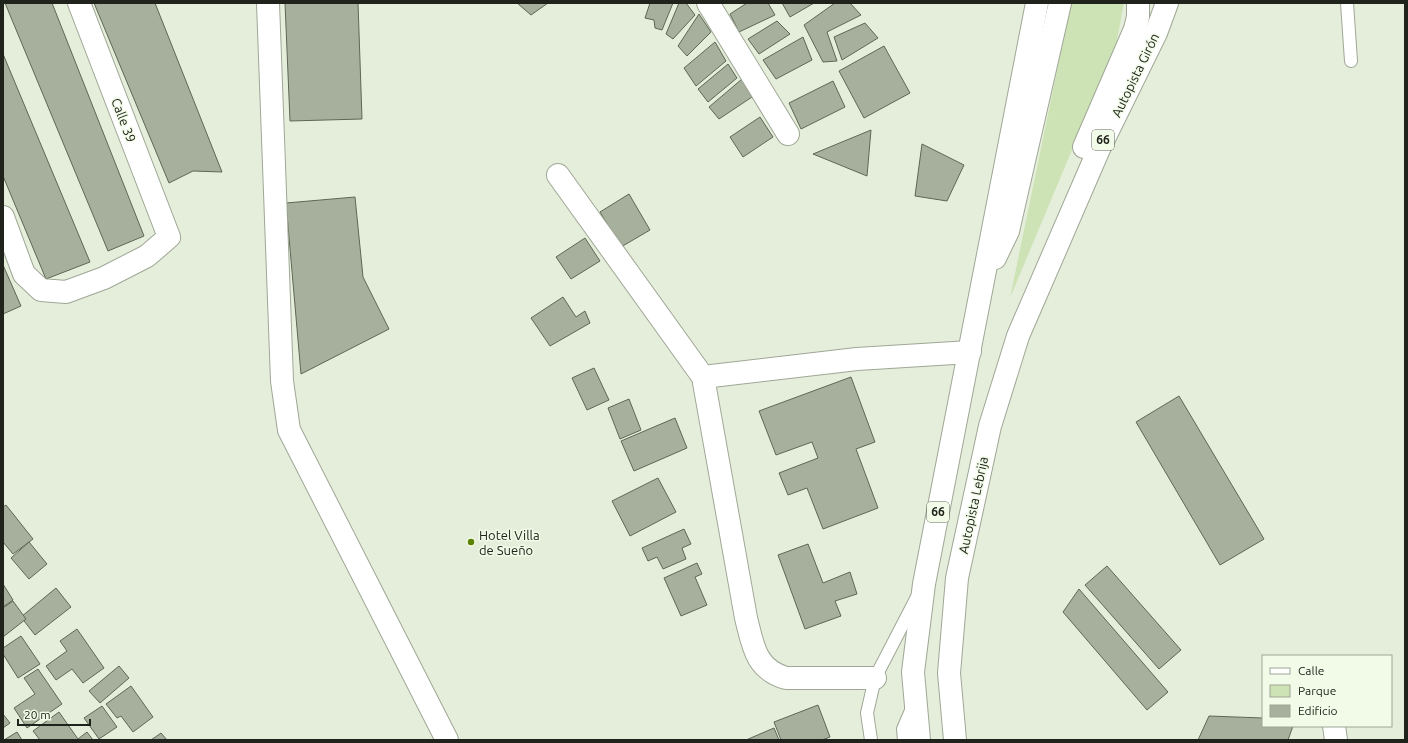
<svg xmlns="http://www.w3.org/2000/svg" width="1408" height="743" font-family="Ubuntu,sans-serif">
<rect width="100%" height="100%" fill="#e5eedb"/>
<!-- green -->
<path fill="#cee3b5" d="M1071 3H1124L1116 45 1010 298Z"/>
<!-- building -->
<g fill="#a7af9d" stroke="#5f6656">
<path d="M5 3H52L144 236 108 251Z"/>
<path d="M94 3H155L222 172 193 171 169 183Z"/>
<path d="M285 3H358L362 119 290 121Z"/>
<path d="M517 3H548L531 15Z"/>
<path d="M650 3H673L662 30 655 28 654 20 645 18Z"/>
<path d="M679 3H686L695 15 673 39 666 34Z"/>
<path d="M747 3H768L775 15 739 32 730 14Z"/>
<path d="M782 3H814L790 17Z"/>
<path d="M835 3H850L861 15 827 32 837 61 823 62 804 25Z"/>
<path d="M699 14 711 32 687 56 678 46Z"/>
<path d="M777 21 790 34 759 54 748 39Z"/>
<path d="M865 23 878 38 842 60 834 37Z"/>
<path d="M803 37 812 60 776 79 763 60Z"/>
<path d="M715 42 726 61 696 86 684 68Z"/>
<path d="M884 46 910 93 864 118 839 71Z"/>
<path d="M3 54 90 262 46 279 3 176Z"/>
<path d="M728 64 737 78 708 102 698 89Z"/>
<path d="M742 79 752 97 719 119 709 107Z"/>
<path d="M833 81 845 107 801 129 789 103Z"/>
<path d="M760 117 773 137 743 157 730 137Z"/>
<path d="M871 130 867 176 813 154Z"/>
<path d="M922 144 964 165 947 201 915 196Z"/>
<path d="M629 194 650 230 621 247 600 212Z"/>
<path d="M355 197 363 277 389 329 301 374 286 203Z"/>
<path d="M585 238 600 261 571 279 556 257Z"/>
<path d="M3 265 21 306 3 314Z"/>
<path d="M563 297 576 317 585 311 590 323 550 346 531 318Z"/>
<path d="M594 368 609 400 587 410 572 378Z"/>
<path d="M851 377 875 442 856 449 878 508 823 529 807 488 788 495 779 473 818 458 812 442 776 455 759 411Z"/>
<path d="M1179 396 1264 539 1220 565 1136 422Z"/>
<path d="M629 399 641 430 620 439 608 408Z"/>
<path d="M675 418 687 448 634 471 621 441Z"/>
<path d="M658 478 676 512 630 536 612 501Z"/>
<path d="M6 505 33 539 13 554 3 542V507Z"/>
<path d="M684 529 691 544 682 548 686 559 663 569 657 557 648 561 642 548Z"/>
<path d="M29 542 47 564 29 579 11 558Z"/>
<path d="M808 544 823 583 850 572 857 594 835 601 841 616 805 629 778 555Z"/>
<path d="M697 563 702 574 695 577 707 605 681 616 664 578Z"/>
<path d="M1107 566 1181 650 1159 669 1085 585Z"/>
<path d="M3 584 13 600 3 607Z"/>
<path d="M56 588 71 607 35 635 21 617Z"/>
<path d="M1079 589 1168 692 1147 710 1063 612Z"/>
<path d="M13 601 26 619 3 637V608Z"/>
<path d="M77 629 104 668 83 683 72 669 56 680 46 666 67 651 60 641Z"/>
<path d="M21 636 40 664 18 678 3 654V648Z"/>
<path d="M119 666 129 678 100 703 89 691Z"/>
<path d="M38 669 62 704 27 728 14 708 35 694 24 678Z"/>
<path d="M131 686 153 717 133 732 121 716 117 718 106 704Z"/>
<path d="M818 705 830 737 822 740H781L774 722Z"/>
<path d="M102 706 117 727 99 739 84 718Z"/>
<path d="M59 712 78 739 87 732 93 740H40L33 731Z"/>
<path d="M3 714 10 723 3 728Z"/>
<path d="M1209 716 1263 718V726H1293L1288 740H1198Z"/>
<path d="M774 728 779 740H746Z"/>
<path d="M17 732 22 740H4Z"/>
<path d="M161 733 167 740H151Z"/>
</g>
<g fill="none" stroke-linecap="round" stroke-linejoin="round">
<!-- lane casing -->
<g stroke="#9fa796" stroke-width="14">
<g id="lane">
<path d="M1347 3 1351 61"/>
<path d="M871 740 867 713 875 678 917 597"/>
<path d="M904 740 903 729 912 708"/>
</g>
</g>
<!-- street casing -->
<g stroke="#9fa796" stroke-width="24">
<g id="street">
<path d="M268 3 282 381 289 430 447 740"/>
<path d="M708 3 788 134"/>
<path d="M558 175 703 377 746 618C753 645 755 669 786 678H875"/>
<path d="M3 217 24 274 41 290 66 292 104 278 147 256 169 237 79 3"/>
<path d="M703 377 857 359 970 352"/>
<path d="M1334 726 1336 740"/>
</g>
</g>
<!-- highway casing -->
<g stroke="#9fa796" stroke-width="24">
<g id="highway">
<path d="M1084 147 1135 29 1138 17V3"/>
<path d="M995 258 1008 231 1060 3"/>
<path d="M919 740 913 672 924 584 1037 3"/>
<path d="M955 740 949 673 957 578 990 426 1018 336 1099 149 1156 33 1167 3"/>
</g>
</g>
<!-- lane -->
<use href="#lane" stroke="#fff" stroke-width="12"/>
<!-- street -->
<use href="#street" stroke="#fff" stroke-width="22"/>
<!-- highway -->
<use href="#highway" stroke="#fff" stroke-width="22"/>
</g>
<!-- markers -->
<circle fill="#5b8201" stroke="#f2fbe8" stroke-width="1.5" cx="471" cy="542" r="4"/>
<g text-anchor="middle" stroke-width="3" stroke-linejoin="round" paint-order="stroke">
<!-- shield labels -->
<g fill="#f2fbe8" stroke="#5f6459" stroke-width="1">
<rect x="1092" y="130" width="22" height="20" rx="3"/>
<rect x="927" y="502" width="22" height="20" rx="3"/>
</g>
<g font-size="12" font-weight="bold" fill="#20231c">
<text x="1103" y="144">66</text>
<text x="938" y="516">66</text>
</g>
<!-- street labels -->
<g font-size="13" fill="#20231c" stroke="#f2fbe8">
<text transform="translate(1135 75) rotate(-64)" y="5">Autopista Girón</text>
<text transform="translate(124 120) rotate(69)" y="5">Calle 39</text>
<text transform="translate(973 505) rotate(-78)" y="5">Autopista Lebrija</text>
</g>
<!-- poi labels -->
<g font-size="13" fill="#20231c" stroke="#f2fbe8" text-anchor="start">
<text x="479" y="540">Hotel Villa<tspan x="479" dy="15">de Sueño</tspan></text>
</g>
</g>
<!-- border -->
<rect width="1408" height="743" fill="none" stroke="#20231c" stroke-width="8"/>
<!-- legend -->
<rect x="1262" y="655" width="130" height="72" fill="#f2fbe8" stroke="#9ea596"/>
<rect x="1270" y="668" width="20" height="6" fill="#ffffff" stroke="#9ea596"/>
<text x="1298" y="675" font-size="12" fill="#20231c">Calle</text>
<rect x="1270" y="685" width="20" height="12" fill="#cee3b5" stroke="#9ea596"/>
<text x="1298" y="695" font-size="12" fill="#20231c">Parque</text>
<rect x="1270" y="705" width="20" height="12" fill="#a7af9d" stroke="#9ea596"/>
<text x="1298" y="715" font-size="12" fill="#20231c">Edificio</text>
<!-- scale -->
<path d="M18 719v6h72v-6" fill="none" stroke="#20231c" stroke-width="2"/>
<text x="24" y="719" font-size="12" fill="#20231c" stroke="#f2fbe8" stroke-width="3" paint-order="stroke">20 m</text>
</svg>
